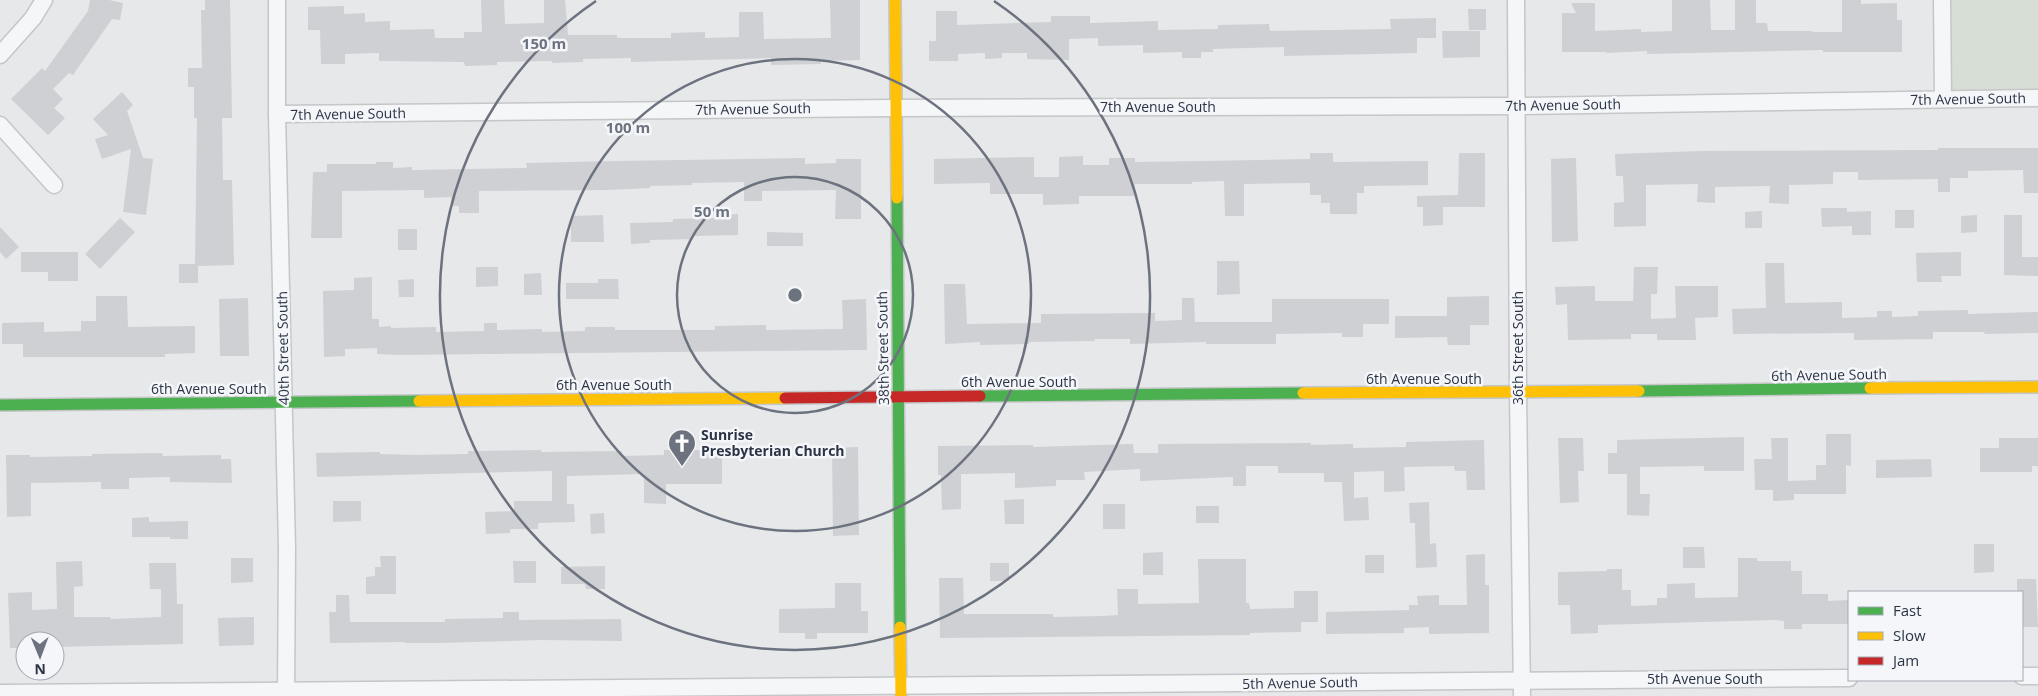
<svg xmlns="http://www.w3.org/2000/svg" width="2038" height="696" font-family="'Open Sans',sans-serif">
<rect width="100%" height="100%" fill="#e6e8ea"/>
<!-- green -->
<path fill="#d6ded6" d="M1942 0H2038V98L1943 99Z"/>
<!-- building -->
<g fill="#ced0d3">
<path d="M90 0H109L123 3 120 20 112 19 73 75 69 73 53 89 63 99 54 108 65 118 48 135 11 99 42 68 45 71 88 11Z"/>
<path d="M205 0H230L232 118H222L223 180H232L234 265 198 266V283H179V264H195L197 118H194V87H188V68H202L201 10H205Z"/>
<path d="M481 0H504L505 24 544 23V0H565L568 35H617V38H671V33L705 32V38L739 37V12H763L764 39 831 38 830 0H860V60L821 61V64L771 65V58L631 62V58L583 59V62L552 63V61L497 62V65L465 66 464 62 379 61V53L345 54V64H321L320 30H308V7L344 6V14L365 13V22L390 21V30L434 29 435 38H464V32H482Z"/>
<path d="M1672 0H1710L1711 30H1735V0H1756V23H1767L1768 31H1812L1813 32H1842V0H1861V4L1897 3V20H1902V52H1823V50L1647 54V51L1607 53 1606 52H1562V13H1576L1571 3H1595V31L1641 29V32L1672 31Z"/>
<path d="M1468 9H1486V30H1469Z"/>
<path d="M936 11H957V25L1051 22V16H1090V23L1158 21V30L1218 29V25L1269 24 1270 31 1391 29 1390 19 1436 18V38H1417V53L1284 56V47L1213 49V52H1201V58H1182V52L1143 53V45L1098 46V38L1069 39V60L1027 59V53H1002V58L985 59V53L958 54V61H929V41H936Z"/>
<path d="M1442 31H1480V57L1443 58Z"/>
<path d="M122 92 133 105 127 111 143 158 153 159 146 215 123 212 131 149 102 159 95 139 108 135 93 119Z"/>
<path d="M1938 148H2038V193H2024L2023 170 1968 171V178H1950V192H1938V179L1858 180V172H1833V184L1789 185V204L1769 203 1770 186 1715 187V203L1697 202 1698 184 1646 185V226L1614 227V203L1624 202 1623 176H1616L1615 154 1701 151 1938 150Z"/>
<path d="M1310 153H1333V162L1428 161V185L1364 186V193H1357V214H1330V203H1321V195H1310V183L1244 184V216H1225L1224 181 1192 182V184H1135V196H1079V204L1043 205V194H990V183L934 184V159L1034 157V177H1059V157L1083 156V165H1109V158H1135V162L1204 161 1310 159Z"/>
<path d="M1459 153H1485V207H1443V225L1423 226V207H1417V196L1458 195Z"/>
<path d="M805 158V164L836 163V159H861V219H835L836 190 762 191V201H744V182L692 183V185L650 186V188L607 190 479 191V213H459V206H451V197L424 198V190L342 191V238H311L313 172H327V164H376V162H393V168L412 167V170L527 168 526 163 616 161Z"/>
<path d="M1576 158 1578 241 1552 242 1551 159Z"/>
<path d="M1821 208H1847V212L1871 211V235H1852V226L1822 227Z"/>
<rect x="1895" y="210" width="19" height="18"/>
<path d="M1762 211V228H1745V212Z"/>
<path d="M738 214V235L693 236V239L650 240V243L631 244 630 223 673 222V219L714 218V215Z"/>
<path d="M603 215 604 242H571V216Z"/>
<path d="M1977 215V232L1961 233V216Z"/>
<path d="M2004 215H2022V257H2038V276L2004 275Z"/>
<path d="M120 218 135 232 100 269 85 254Z"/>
<path d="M0 227 19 247 6 259 0 252Z"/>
<rect x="398" y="229" width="19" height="21"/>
<path d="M767 232 803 233V246H767Z"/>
<path d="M21 252H78V281H48V272H21Z"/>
<path d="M1961 252V276H1941L1942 282H1917L1916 253Z"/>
<path d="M1217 261H1239L1240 294 1217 295Z"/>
<path d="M1765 263H1784L1785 303 1842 302V318L1877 317V311H1892V317L1918 316V311L1968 310V314L2038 312V333L1985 334 1984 332H1933V339L1854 340V333L1733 334 1732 309 1766 308Z"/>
<path d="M476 267H498V286L476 287Z"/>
<path d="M1634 267H1658L1657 294H1651V319L1676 318 1675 286H1718V317L1695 318 1696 340H1657V334H1631V339L1568 340 1567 304 1556 305 1555 287 1595 286V301H1633Z"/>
<path d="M541 273 542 295H524V274Z"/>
<path d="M372 277V319H379V327L391 326V328L436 327V332L484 331V323H497V330L542 329V332L585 331V327H615V330H715V326L766 325V330L843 329 842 300 866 299 867 350 397 355 377 354V348L345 349V356L324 357 323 291 354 290V278Z"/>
<path d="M414 279V297H399L398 280Z"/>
<path d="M598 279H618L619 299H566V283H598Z"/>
<path d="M944 284H965L967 324 1041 323V314L1155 313V321L1182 320V298H1194L1195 322H1272V299H1389V324H1363V337H1342V333L1276 334V344H1206V342L1130 344V339H1094L1095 341 1029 342V344L980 345V342L945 344Z"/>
<path d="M96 296H127L128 327 195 326V353L165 354V357H23V344H2V323L44 322V332L81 331V321H96Z"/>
<path d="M1489 296V325H1470V345H1448L1447 337 1395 338V316H1447V297Z"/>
<path d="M248 298 249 356H220L219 299Z"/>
<path d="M1826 434H1851V466L1846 465V494H1794V500L1773 501V490H1755L1754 459H1772L1771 438H1788V481L1816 480V465H1826Z"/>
<path d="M1744 437V471H1704V466L1640 467V494H1650L1649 516 1627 515V474H1608V453H1617V440Z"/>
<path d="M1558 438H1583L1584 471H1578L1579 502 1560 503Z"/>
<path d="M1999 438H2038V466H2032V472H1980V448H1999Z"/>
<path d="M1484 440 1485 490H1467L1466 471H1455L1454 466 1404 467 1405 491 1384 492V471L1354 472V498L1368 497 1369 520 1344 521 1342 482H1324V473H1278V466H1246V486H1233V477L1140 481V469L1084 472 1085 480H1056V486L1015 488V473L961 474V509L942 510 941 475H938V446L1033 445V447L1133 444 1134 453H1158V444L1311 443V445L1353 444V448L1406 447V442Z"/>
<path d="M858 447 859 535 833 536 832 448Z"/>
<path d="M541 450V452L622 451V456L664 455V450H722V484H666V504L644 503V474L567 476V504H574L575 522 538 523V529H510V533L486 534 485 512 514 511V501H552V471L317 477 316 453 380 452V454L417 455 468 454V451Z"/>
<path d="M162 453 163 456 221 455V459H231L232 483 170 482V477L129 478V489H101V482L31 483V516L7 517 6 455H30V457L92 456V454Z"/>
<path d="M1931 459 1932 477 1876 478V460Z"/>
<path d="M1024 499V524H1005L1004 500Z"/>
<path d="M333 501H361V521L333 522Z"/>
<path d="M1429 502 1430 544 1436 543 1437 567 1416 568 1415 523H1410L1409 503Z"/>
<rect x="1103" y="504" width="22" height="25"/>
<rect x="1196" y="506" width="23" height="17"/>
<path d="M604 513 605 533 591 534 590 514Z"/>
<path d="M149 517V522L188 521V539H170V537H132V518Z"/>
<path d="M1974 544H1994V572L1974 573Z"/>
<path d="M1683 547H1704L1705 568H1683Z"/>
<path d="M1163 552V575H1143V553Z"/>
<path d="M1485 554V585H1489V633L1429 634V627L1404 628V633L1326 634V612L1409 610V605H1418L1417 596 1439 595V605H1467L1466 555Z"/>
<rect x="1365" y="555" width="19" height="18"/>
<path d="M380 556H396V594H366V577L375 576V567H381Z"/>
<path d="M231 558H253V582L231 583Z"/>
<path d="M1738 558H1757V561H1791V571H1802V594H1828V601L1849 600V624H1802V629H1784V621L1774 620 1598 625V633L1571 634 1570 605H1558V572L1607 571V569H1622V590H1631V606L1657 605V598H1667V584L1695 583V598L1738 597Z"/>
<path d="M1198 559H1246V603H1249L1250 609 1294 608V591H1318V622H1301V632L1250 633V635L940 638 939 578H963L964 614H1053V617L1102 616 1118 615 1117 589H1138V604L1199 603Z"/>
<path d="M82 561 83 586 74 587V617H110L111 619 161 617V589H150L149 563H176L177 604H183V644L55 647V641H25V648H10L8 593 32 592V610L57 609 56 562Z"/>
<path d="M513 561H536V583H514Z"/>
<rect x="990" y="563" width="19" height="18"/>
<path d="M605 566V589H586L585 584H561V567Z"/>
<path d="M2017 579H2036L2038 627H2022V592H2017Z"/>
<path d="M835 583H861V611H868V633H817V639H805V633H779V609L835 608Z"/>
<path d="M336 595H349L350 622H445V619L503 618V612H519V620L621 619 622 641 542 640 438 643H405V642L330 643 329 612H336Z"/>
<path d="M254 617V645L219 646 218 618Z"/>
</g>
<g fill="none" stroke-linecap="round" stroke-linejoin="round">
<!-- street casing -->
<g stroke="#c4c6c8" stroke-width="19">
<g id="street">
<path d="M277 0V114L287 548 286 696"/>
<path d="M1516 0 1518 393 1522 696"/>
<path d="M1942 0 1943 99"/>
<path d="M0 55 33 18 44 0"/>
<path d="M277 114 895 108 1517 106 2038 98"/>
<path d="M0 125 54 185"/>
<path d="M2022 676H2038"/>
<path d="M0 693 1849 678"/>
</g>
</g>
<!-- fast casing -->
<g stroke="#c4c6c8" stroke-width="14">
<g id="fast">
<path d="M897 198 900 627"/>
<path d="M1639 391 1870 388"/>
<path d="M980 396 1303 393"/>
<path d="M0 405 419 401"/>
</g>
</g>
<!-- slow casing -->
<g stroke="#c4c6c8" stroke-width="14">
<g id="slow">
<path d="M895 0 897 198"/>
<path d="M1870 388 2038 387"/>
<path d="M1303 393 1639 391"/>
<path d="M419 401 785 398"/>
<path d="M900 627 901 696"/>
</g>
</g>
<!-- jam casing -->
<g stroke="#c4c6c8" stroke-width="14">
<path id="jam" d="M785 398 980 396"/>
</g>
<!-- street -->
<use href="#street" stroke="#f5f6f7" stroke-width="16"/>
<!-- fast -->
<use href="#fast" stroke="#4caf50" stroke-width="11"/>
<!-- slow -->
<use href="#slow" stroke="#ffc107" stroke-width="11"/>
<!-- jam -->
<use href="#jam" stroke="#c62828" stroke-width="11"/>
</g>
<!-- distance rings -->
<g fill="none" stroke="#6c737f" stroke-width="2.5">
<circle cx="795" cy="295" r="118"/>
<circle cx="795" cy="295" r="236"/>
<path d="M994 1A355 355 0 1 1 596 1"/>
</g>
<!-- icons -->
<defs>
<g id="church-pin" transform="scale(1.4375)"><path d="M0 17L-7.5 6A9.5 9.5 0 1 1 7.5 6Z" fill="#6c737f" stroke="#f4f6f9"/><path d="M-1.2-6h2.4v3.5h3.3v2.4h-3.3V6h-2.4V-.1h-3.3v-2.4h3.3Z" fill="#fff"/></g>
</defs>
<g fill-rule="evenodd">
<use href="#church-pin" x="682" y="443"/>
</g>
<g text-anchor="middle" stroke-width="5" stroke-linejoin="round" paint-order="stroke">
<!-- street labels -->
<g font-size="14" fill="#2b3445" stroke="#f4f6f9">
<text transform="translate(1968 99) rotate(-1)" y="5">7th Avenue South</text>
<text transform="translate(1563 105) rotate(-1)" y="5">7th Avenue South</text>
<text x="1158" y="112">7th Avenue South</text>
<text transform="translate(753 109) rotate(-1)" y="5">7th Avenue South</text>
<text transform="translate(348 114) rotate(-1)" y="5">7th Avenue South</text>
<text transform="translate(283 348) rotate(-91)" y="5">40th Street South</text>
<text transform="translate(883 348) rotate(-91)" y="5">38th Street South</text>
<text transform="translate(1518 348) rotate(-90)" y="5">36th Street South</text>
<text transform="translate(1829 375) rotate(-1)" y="5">6th Avenue South</text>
<text x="1424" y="384">6th Avenue South</text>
<text x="1019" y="387">6th Avenue South</text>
<text x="614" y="390">6th Avenue South</text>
<text x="209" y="394">6th Avenue South</text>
<text x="1705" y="684">5th Avenue South</text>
<text transform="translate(1300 683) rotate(-1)" y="5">5th Avenue South</text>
</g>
<!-- poi labels -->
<g font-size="14" font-weight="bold" fill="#2b3445" stroke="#f4f6f9" text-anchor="start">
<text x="701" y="440">Sunrise<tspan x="701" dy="16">Presbyterian Church</tspan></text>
</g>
</g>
<circle cx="795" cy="295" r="8" fill="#6c737f" stroke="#f4f6f9" stroke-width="2.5"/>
<g font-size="15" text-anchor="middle" font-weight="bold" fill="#6c737f" stroke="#f4f6f9" stroke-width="5" stroke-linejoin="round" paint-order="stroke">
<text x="544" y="49">150 m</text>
<text x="628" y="133">100 m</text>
<text x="712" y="217">50 m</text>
</g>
<!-- legend -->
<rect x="1848" y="591" width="175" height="90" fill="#f4f6f9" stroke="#a4a8b1"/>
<rect x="1858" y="607" width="25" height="8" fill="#4caf50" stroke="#a4a8b1"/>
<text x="1893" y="616" font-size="15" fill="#2b3445">Fast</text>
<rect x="1858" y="632" width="25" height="8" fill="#ffc107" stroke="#a4a8b1"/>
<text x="1893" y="641" font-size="15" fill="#2b3445">Slow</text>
<rect x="1858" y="657" width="25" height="8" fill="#c62828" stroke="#a4a8b1"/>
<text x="1893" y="666" font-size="15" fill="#2b3445">Jam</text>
<!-- north arrow -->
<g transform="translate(40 656) rotate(179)"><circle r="24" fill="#f4f6f9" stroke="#a4a8b1"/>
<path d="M0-4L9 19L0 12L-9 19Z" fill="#6c737f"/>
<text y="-8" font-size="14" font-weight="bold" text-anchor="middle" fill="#2b3445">N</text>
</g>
</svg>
